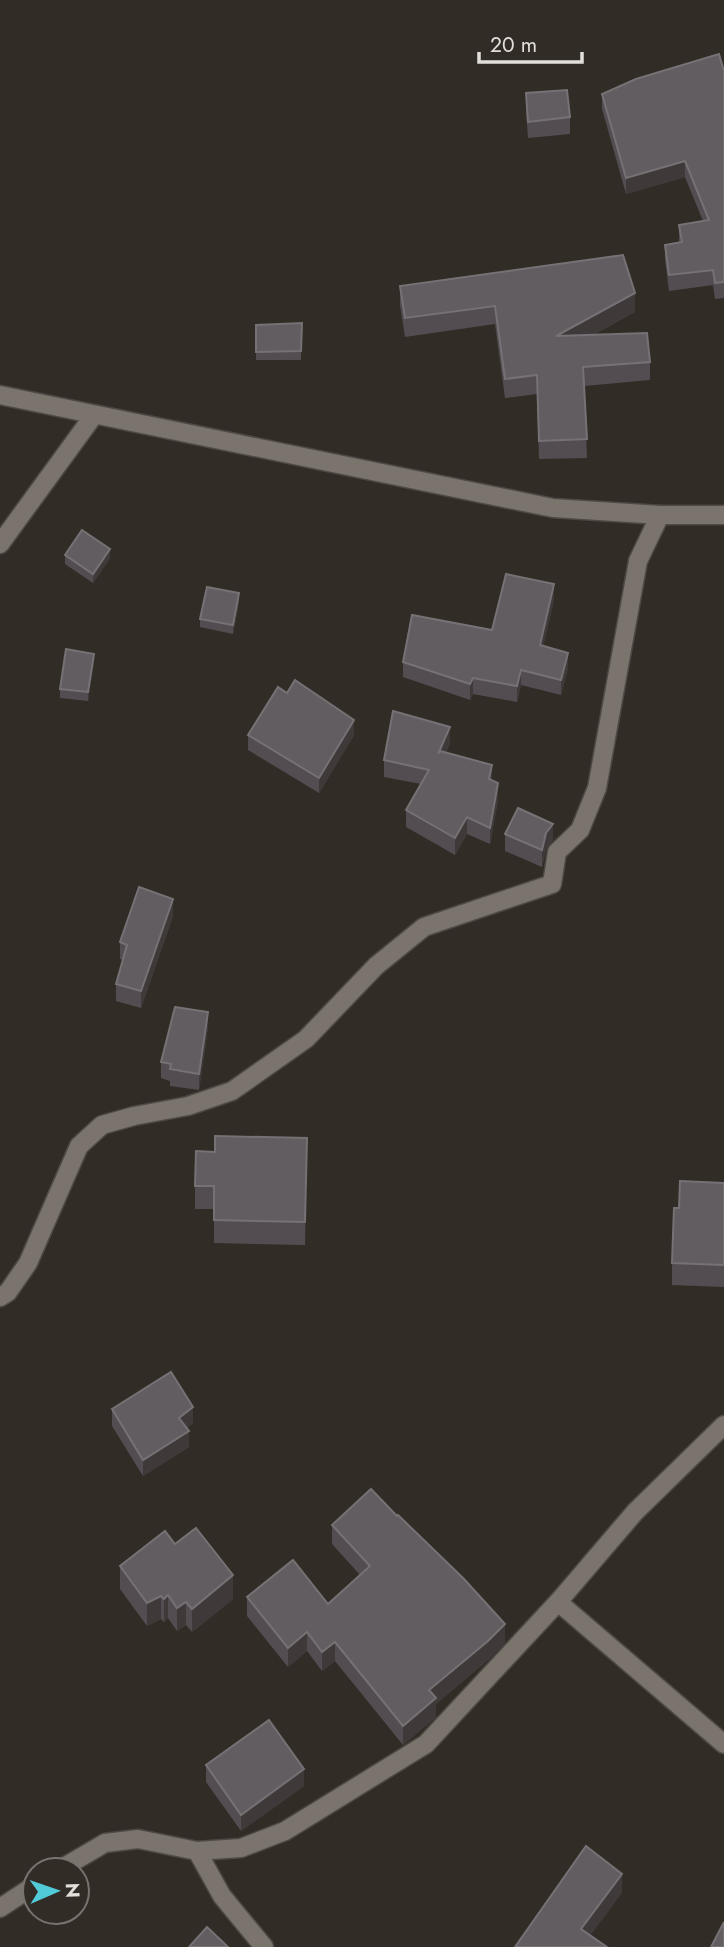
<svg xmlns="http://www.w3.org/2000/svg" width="724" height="1947" font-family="Jost,sans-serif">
<rect width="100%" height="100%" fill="#322c26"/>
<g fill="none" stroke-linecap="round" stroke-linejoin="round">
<!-- street casing -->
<g stroke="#4e4944" stroke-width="21">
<g id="street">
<path d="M0 544 94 415"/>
<path d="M0 1297 8 1292 28 1263 79 1146 102 1125 134 1116 188 1106 232 1091 306 1039 376 966 424 927 552 884 557 852 580 830 597 788 638 561 660 515"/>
<path d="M558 1602 724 1744"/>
<path d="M197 1851 222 1896 264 1947"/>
<path d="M59 1870 105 1843 138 1839 197 1851 241 1848 285 1831 426 1744 558 1602 635 1512 724 1425"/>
<path d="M0 1908 35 1885"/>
</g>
</g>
<!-- secondary casing -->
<g stroke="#4e4944" stroke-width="21">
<path id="secondary" d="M0 395 553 508 660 515H724"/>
</g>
<!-- street -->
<use href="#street" stroke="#7b746d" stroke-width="18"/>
<!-- secondary -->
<use href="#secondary" stroke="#7b746d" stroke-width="18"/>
</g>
<!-- wall -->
<g fill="#534d52">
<path d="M724 71V298L715 299 713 285 669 291 665 260V245L679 243V225L703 221 685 177 626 194 602 109V94Z"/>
<path d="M526 93 570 117V134L528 138 526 110Z"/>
<path d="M400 286 635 312 593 335 650 362V380L584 386 587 458 539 459 537 394 505 398 495 324 405 337 400 305Z"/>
<path d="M302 323 301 360H256V325Z"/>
<path d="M65 555 110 558 93 583 65 564Z"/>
<path d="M554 600 543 646 568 668 561 695 521 685 517 702 473 694 470 700 403 677V662L492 630Z"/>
<path d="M239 602 233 634 200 627V619Z"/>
<path d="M94 662 88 701 60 698V689Z"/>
<path d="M248 735H354L319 793 248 750Z"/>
<path d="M450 743 446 752 492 781 498 800 490 844 467 834 455 855 406 827V810L421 784 384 777V760Z"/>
<path d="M505 834 553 840 546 849 542 867 505 851Z"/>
<path d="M173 916 141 1008 116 1001V984L123 960 120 959V942Z"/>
<path d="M208 1028 199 1090 170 1086V1081L161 1078V1062Z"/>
<path d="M307 1138 305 1245 214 1243V1209H195V1186L215 1152Z"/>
<path d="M724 1183V1287L672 1285V1263L679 1208Z"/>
<path d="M112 1409 193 1423 187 1428 189 1447 143 1476 112 1426Z"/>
<path d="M332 1525 505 1643 488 1660 436 1704V1717L403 1745 335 1661 322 1671 307 1651 288 1667 247 1616V1597L328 1604 360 1575 332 1544Z"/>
<path d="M175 1544 233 1599 192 1632 186 1625 177 1631 168 1618 164 1622 161 1619 147 1626 120 1589V1566Z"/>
<path d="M206 1765 304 1786 241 1831 206 1782Z"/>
</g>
<!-- shaded-wall -->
<g fill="#3f393a">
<path d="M685 161V177L626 194V178Z"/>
<path d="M635 293V312L556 355V336Z"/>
<path d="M110 549V558L93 583V574Z"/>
<path d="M554 584V600L540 661V645Z"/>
<path d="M239 593V602L233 634V625Z"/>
<path d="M568 653V668L561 695V680Z"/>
<path d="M94 654V662L88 701V692Z"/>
<path d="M521 670V685L517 702V686Z"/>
<path d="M473 678V694L470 700V684Z"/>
<path d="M354 720V735L319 793V778Z"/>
<path d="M450 727V743L438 770V754Z"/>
<path d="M492 765V782L489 779Z"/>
<path d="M498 783V800L490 844V828Z"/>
<path d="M467 817V834L455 855V838Z"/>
<path d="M553 824V840L546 849 542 867V850L546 833Z"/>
<path d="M173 899V916L141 1008V991Z"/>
<path d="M208 1012V1028L199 1090V1074Z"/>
<path d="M193 1407V1423L179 1435V1418Z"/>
<path d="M189 1431V1447L143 1476V1460Z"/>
<path d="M233 1575V1599L192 1632V1609Z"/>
<path d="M168 1595V1618L164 1622V1599Z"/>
<path d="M161 1596V1619L147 1626V1603Z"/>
<path d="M186 1602V1625L177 1631V1608Z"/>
<path d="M505 1624V1643L488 1660 436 1704V1717L403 1745V1726L429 1690Z"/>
<path d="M307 1632V1651L288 1667V1648Z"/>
<path d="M335 1642V1661L322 1671V1652Z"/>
<path d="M304 1769V1786L241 1831V1815Z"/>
<path d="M622 1874V1893L582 1947 581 1929Z"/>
</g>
<!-- building -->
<g fill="#625d61" stroke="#767174" stroke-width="2">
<path d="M719 54 724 71V282L715 283 713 270 669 275 665 245 682 242 679 225 709 220 685 161 626 178 602 94 636 79Z"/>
<path d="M567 90 570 117 528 122 526 93Z"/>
<path d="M623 255 635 293 556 336 647 333 650 362 583 367 587 439 539 441 537 375 505 379 495 306 405 318 400 286Z"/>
<path d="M302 323 301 351 256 352V325Z"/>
<path d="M82 530 110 549 93 574 65 555Z"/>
<path d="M506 574 554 584 540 645 568 653 561 680 521 670 517 686 473 678 470 684 403 662 412 615 492 630Z"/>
<path d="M207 587 239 593 233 625 200 619Z"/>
<path d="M66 649 94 654 88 692 60 689Z"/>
<path d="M295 680 354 720 319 778 248 735 278 687 287 693Z"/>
<path d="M393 711 450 727 438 754 440 751 492 765 489 779 498 783 490 828 467 817 455 838 406 810 429 770 384 760Z"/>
<path d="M518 808 553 824 546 833 542 850 505 834Z"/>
<path d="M139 887 173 899 141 991 116 984 127 945 120 942Z"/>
<path d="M175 1007 208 1012 199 1074 170 1069 171 1064 161 1062Z"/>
<path d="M215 1136 307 1138 305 1222 214 1220V1186H195L196 1151 215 1152Z"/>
<path d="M680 1181 724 1183V1265L672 1263 674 1208H679Z"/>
<path d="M171 1372 193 1407 179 1418 189 1431 143 1460 112 1409Z"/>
<path d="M371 1489 397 1516 398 1515 464 1579 505 1624 488 1641 429 1690 436 1698 403 1726 335 1642 322 1652 307 1632 288 1648 247 1597 293 1560 328 1604 370 1566 332 1525Z"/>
<path d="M196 1528 233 1575 192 1609 186 1602 177 1608 168 1595 164 1599 161 1596 147 1603 120 1566 165 1531 175 1544Z"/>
<path d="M269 1720 304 1769 241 1815 206 1765Z"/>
<path d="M586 1846 622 1874 581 1929 607 1947H515Z"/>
<path d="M724 1922V1947H711Z"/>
<path d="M207 1927 228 1947H189Z"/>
</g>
<!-- north arrow -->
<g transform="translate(56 1891) rotate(88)"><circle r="33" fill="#322c26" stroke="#78736e" stroke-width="2"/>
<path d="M0-5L12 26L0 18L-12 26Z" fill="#52cbd8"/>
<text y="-10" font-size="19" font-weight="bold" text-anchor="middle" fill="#e2deda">N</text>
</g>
<!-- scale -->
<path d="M479 52v10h103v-10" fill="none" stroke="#e2deda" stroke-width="3.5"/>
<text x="490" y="52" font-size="21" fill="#e2deda" stroke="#322c26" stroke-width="5" paint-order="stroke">20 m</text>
</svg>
